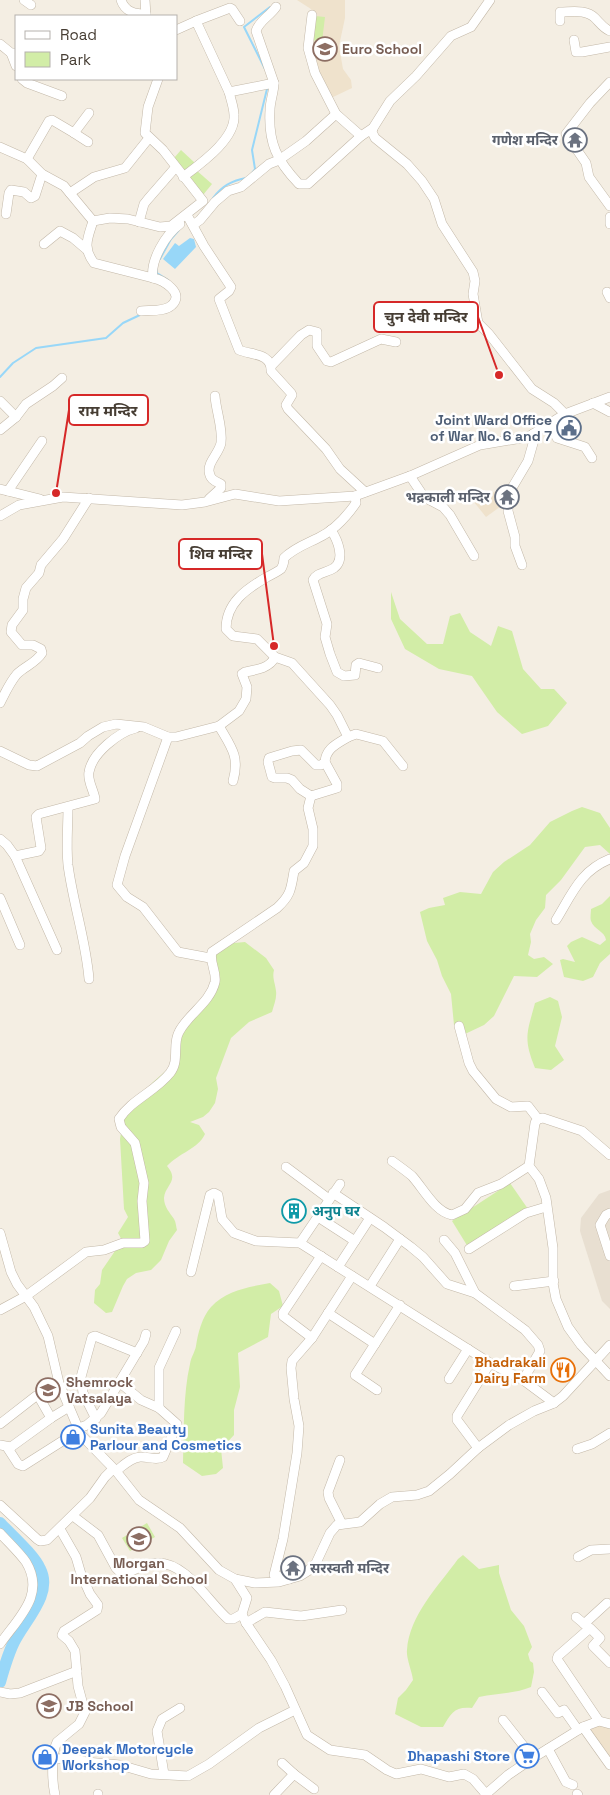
<svg xmlns="http://www.w3.org/2000/svg" width="610" height="1795" font-family="'Space Grotesk','Noto Sans Devanagari',sans-serif">
<rect width="100%" height="100%" fill="#f4eee3"/>
<!-- residential -->
<path fill="#e8dfd1" d="M610 1190V1309L602 1301 580 1231 581 1218 599 1194Z"/>
<!-- education -->
<g fill="#efe2cc">
<path d="M297 0H345V18L339 46 343 69 351 80 352 88 329 99 310 51 314 16 311 9Z"/>
<path d="M502 488 508 501 486 517 474 502Z"/>
<path d="M596 1724 610 1727V1763L585 1728Z"/>
</g>
<!-- green -->
<g fill="#d2eda7">
<path d="M315 16 325 17 322 42 312 40Z"/>
<path d="M181 150 195 163 183 172 174 158Z"/>
<path d="M196 170 212 184 203 195 187 177Z"/>
<path d="M391 592 400 619 427 644H443L450 616 460 613 470 632 491 646 498 626 512 631 523 669 541 689H554L567 703 548 726 522 734 497 712 472 676 439 669 405 649 391 619Z"/>
<path d="M582 807 600 813 610 828V854L600 845 585 847 561 880 546 895 545 908 536 920 530 934 531 942 528 955 534 959 544 957 553 964 537 977 514 976 494 1016 484 1025 465 1034 454 1025 451 994 442 976 437 960 427 941 420 912 429 908 445 905 443 898 460 892 481 894 493 872 504 862 530 845 550 822 572 811Z"/>
<path d="M610 896V954L600 963 593 977 583 981 564 977 560 960 563 959 575 962 567 946 571 942 582 937 600 945 606 940C605 931 594 930 591 921 590 918 591 912 591 909L602 904Z"/>
<path d="M245 942 266 958 274 970C272 978 275 982 276 991 277 998 274 1005 272 1012L249 1022 231 1038 216 1078 218 1089 215 1103 209 1112 203 1117 190 1122 199 1125 205 1134C198 1149 179 1153 167 1166 180 1181 165 1185 164 1198 164 1207 170 1213 174 1219 176 1222 176 1227 177 1230L169 1241 161 1260 151 1270 136 1273 127 1279 123 1286 112 1312 106 1313 94 1303 95 1290 100 1284 102 1270 115 1251 124 1244 118 1233 128 1217 124 1209 120 1139 124 1116 148 1091 152 1083 169 1068 175 1045 208 991 214 973V953L234 943Z"/>
<path d="M550 997 558 1001 562 1017 555 1046 564 1060 551 1070 535 1068C523 1038 527 1033 535 1003Z"/>
<path d="M510 1183 528 1209 468 1247 452 1221Z"/>
<path d="M270 1283 279 1291 283 1306 271 1314 268 1337 238 1353 240 1387 234 1410V1435L221 1449 223 1468 216 1474 202 1476 183 1463C184 1431 183 1394 190 1364 191 1357 195 1352 196 1346 198 1333 202 1317 211 1307 226 1290 249 1287 270 1283Z"/>
<path d="M147 1523 155 1537 130 1551 122 1538Z"/>
<path d="M463 1555 479 1569 499 1565V1573L511 1610 524 1626 532 1647 528 1654 530 1661 533 1663 534 1672 531 1687C514 1694 497 1693 479 1697L472 1708C455 1706 451 1713 443 1727H421L395 1714 398 1698 406 1690 413 1680C412 1671 406 1658 407 1650 409 1616 439 1585 458 1559Z"/>
</g>
<!-- water -->
<path fill="#98d7f8" d="M190 238 194 239 196 247 175 269 163 259 175 243 179 246Z"/>
<g fill="none" stroke-linecap="round" stroke-linejoin="round">
<!-- stream -->
<g stroke="#98d7f8" stroke-width="2">
<path d="M265 69 244 27 270 7"/>
<path d="M251 174 255 169 252 150 267 89"/>
<path d="M213 198C222 186 231 181 246 178"/>
<path d="M160 259 171 239 179 230"/>
<path d="M157 270V273L168 280"/>
<path d="M0 377 13 363 36 348 106 338 123 323 142 314"/>
</g>
<!-- river -->
<path stroke="#98d7f8" stroke-width="12" d="M0 1523C11 1535 34 1555 40 1569 53 1594 24 1621 14 1642 8 1654 4 1668 0 1682"/>
<!-- minor casing -->
<g stroke="#c3b8a8" stroke-width="10">
<g id="minor">
<path d="M24 0 31 5"/>
<path d="M121 0C125 12 135 14 146 14"/>
<path d="M145 0 146 16"/>
<path d="M312 15 308 48 315 73 336 114 361 136"/>
<path d="M196 21 230 8 232 9 240 21"/>
<path d="M560 21V12C572 12 586 9 595 18 600 23 603 28 610 31"/>
<path d="M176 30 196 21 229 92 274 83C274 92 270 101 270 110 268 143 277 161 299 184H308L361 136 373 128 390 101 416 76 451 36 471 27 490 0"/>
<path d="M574 40 576 52H582L610 47"/>
<path d="M0 44 11 53H16"/>
<path d="M11 53 16 66"/>
<path d="M22 79 27 83 62 96"/>
<path d="M610 82 590 103 566 134 586 163 589 177 610 206"/>
<path d="M274 83 256 31C259 21 270 16 276 7"/>
<path d="M373 128 372 132 375 138 407 164 422 181 434 199 442 224 473 272 475 281 473 294 478 323 489 334 532 389 554 403 565 414"/>
<path d="M74 133 88 142"/>
<path d="M0 147 27 159 42 174 64 186 93 221 110 218 128 219 160 227 171 226 203 201 163 150 145 133 148 107 158 79"/>
<path d="M27 159 49 121 52 120 74 133 89 113"/>
<path d="M183 177C200 164 236 139 234 115 234 108 231 100 229 92"/>
<path d="M70 193 94 177 125 168 149 138"/>
<path d="M6 214 9 193 11 190 24 192 31 198 35 196 42 174"/>
<path d="M187 215 204 246 231 287 229 291 219 299 239 350C251 355 272 353 271 371L291 393 292 395 286 405 288 409 326 449 340 469 365 492"/>
<path d="M610 217V224"/>
<path d="M93 221C88 238 82 247 94 263L153 278"/>
<path d="M139 222 144 204 148 199 175 168"/>
<path d="M193 225 200 220 215 202 228 191 241 187 269 164 279 160 306 141 336 114"/>
<path d="M44 244 60 231 73 238 86 249"/>
<path d="M607 292 610 298"/>
<path d="M141 311C150 310 165 312 172 305 185 293 163 280 153 278 150 260 166 234 180 224"/>
<path d="M272 365 301 335 309 330 317 332V346L327 361 331 362 381 339 396 342"/>
<path d="M0 401 16 417"/>
<path d="M593 403 610 412"/>
<path d="M550 423 557 438 585 447 592 458"/>
<path d="M0 430 16 417 26 404 53 386 62 378"/>
<path d="M410 476 424 497 443 507 450 515 474 556"/>
<path d="M0 489 40 499"/>
<path d="M8 491 42 441"/>
<path d="M209 499 221 488V484C215 481 210 480 209 471 208 462 219 453 221 443 223 428 216 411 215 396"/>
<path d="M0 516 19 505 63 497 182 505 205 502 235 494 279 501 355 496 410 476 480 445 528 437 565 414 610 397"/>
<path d="M331 530C337 539 346 559 334 568 327 573 317 572 313 580L327 624 325 637 330 654 337 672 344 676 355 675 356 665 359 663 378 668"/>
<path d="M522 565 515 546V537L508 511 509 493 528 461 534 440 533 434"/>
<path d="M0 703C5 693 10 682 17 674 25 666 36 663 42 653L41 649 33 645H22L11 632 12 625 23 610V599L26 588 39 573 41 565 63 539 89 498"/>
<path d="M219 726C231 747 240 756 233 781"/>
<path d="M168 737 125 856 117 885 127 897 143 907 178 952 210 958"/>
<path d="M348 737 356 734 383 741 403 766"/>
<path d="M0 751 29 765 37 766 80 743 88 736 103 727 116 724 144 727 168 737H176L219 726 239 711 246 699 247 687 242 674 245 672C256 670 270 668 275 657"/>
<path d="M311 796 337 788V784L325 762"/>
<path d="M68 807C68 826 66 846 68 865 73 903 86 941 89 979"/>
<path d="M0 839 7 845 15 856 57 950"/>
<path d="M15 856 39 851 41 848 36 817 39 814 95 799C94 791 87 780 89 772 92 753 119 732 136 728"/>
<path d="M0 898 20 945"/>
<path d="M556 920C572 894 580 871 610 859"/>
<path d="M459 1026 469 1063 473 1071 496 1099 511 1107 528 1106 538 1119"/>
<path d="M610 1155 582 1131 543 1118 538 1119 535 1123 529 1166 539 1179 546 1198 553 1248V1283L556 1299 568 1327 581 1345 610 1376"/>
<path d="M392 1161C399 1166 406 1171 412 1176 423 1188 435 1212 452 1215L465 1209 478 1193 501 1184 529 1166"/>
<path d="M286 1167 329 1199"/>
<path d="M333 1193 384 1227 411 1247 423 1257 447 1284 475 1293 525 1330 538 1345 540 1351 523 1380"/>
<path d="M610 1213 606 1215 600 1225 610 1256"/>
<path d="M318 1217 355 1241"/>
<path d="M0 1233 11 1272 17 1284 34 1307 48 1336 59 1383 81 1435 116 1471 139 1500 180 1528 219 1570 235 1579 255 1583 279 1582 300 1576 308 1571 316 1563 330 1533 337 1525 360 1522 380 1504 392 1497 417 1495 429 1491 450 1474 478 1448 509 1425 534 1411 554 1403 563 1396 610 1345"/>
<path d="M444 1240 455 1253 475 1293"/>
<path d="M300 1243 340 1184"/>
<path d="M469 1249 526 1213 546 1207"/>
<path d="M338 1267 370 1218"/>
<path d="M191 1272 210 1195 214 1193 218 1195 222 1219 234 1233 256 1241 300 1243 490 1363 523 1380 554 1403"/>
<path d="M370 1286 400 1239"/>
<path d="M514 1286 554 1281"/>
<path d="M0 1310 26 1296 86 1252 104 1250 123 1243H142L145 1241 142 1201 144 1183 135 1143 121 1127 119 1119C131 1100 156 1091 170 1073 180 1061 172 1044 179 1032 188 1014 210 1003 215 982 217 972 209 962 212 952L277 908C291 895 291 889 294 871L304 863 313 846V829L308 808 311 796 300 789 292 780 287 778H275L272 777 268 762 269 758 292 751 301 750 316 765H321L325 762C326 748 337 744 348 737L337 715 330 705 292 663 275 657 257 639 233 636 226 629C226 603 246 589 267 577 271 575 277 572 281 569 283 566 284 562 284 558 294 548 306 544 318 538 333 531 347 516 356 503L355 496"/>
<path d="M328 1313 375 1344"/>
<path d="M312 1338 283 1316V1313L321 1256"/>
<path d="M449 1379 468 1349"/>
<path d="M377 1390 355 1375 400 1305"/>
<path d="M159 1408V1368L176 1331"/>
<path d="M96 1419 83 1393 81 1377 92 1337 95 1336 137 1353"/>
<path d="M0 1424 36 1396 39 1397 51 1418"/>
<path d="M79 1428 87 1425 101 1413 144 1341 146 1334"/>
<path d="M0 1445 11 1447 51 1418 69 1407"/>
<path d="M7 1447 18 1464 23 1466 64 1440"/>
<path d="M478 1448 457 1420V1416L490 1363"/>
<path d="M577 1449 592 1444 610 1433"/>
<path d="M340 1460 328 1492 329 1498 342 1524"/>
<path d="M116 1471C123 1466 130 1458 140 1457 147 1456 156 1461 163 1457L177 1424 159 1408 141 1400 119 1382"/>
<path d="M0 1505 37 1539 40 1541 47 1540 90 1498 105 1477 113 1469"/>
<path d="M73 1516 98 1535 116 1568 123 1575C133 1570 145 1564 156 1563 186 1561 208 1602 228 1619H233L242 1614"/>
<path d="M0 1533C8 1542 19 1552 26 1562 46 1595 18 1618 0 1644"/>
<path d="M578 1557 591 1550 610 1549"/>
<path d="M235 1579 247 1598 242 1614 246 1623 271 1660 285 1686 307 1735 330 1750 365 1755 387 1770 396 1774 421 1769 449 1777 464 1774 473 1779 486 1794"/>
<path d="M289 1579 274 1575 283 1539 297 1453 299 1426 294 1399 291 1368 292 1361 312 1338 352 1276"/>
<path d="M576 1617 588 1627"/>
<path d="M246 1623 265 1612 301 1616 342 1610"/>
<path d="M584 1624 607 1603"/>
<path d="M0 1692 10 1694 20 1693 77 1671"/>
<path d="M542 1692 558 1713 564 1710 578 1730"/>
<path d="M503 1720 533 1758"/>
<path d="M599 1721 557 1659 558 1656 590 1628 600 1638 593 1646 610 1663"/>
<path d="M583 1727 610 1765"/>
<path d="M548 1749 566 1782 573 1785"/>
<path d="M54 1759 74 1758 86 1762 120 1765 151 1774 188 1776 209 1764 259 1728 295 1710"/>
<path d="M282 1763 294 1774"/>
<path d="M164 1774 157 1731 162 1719 180 1708"/>
<path d="M577 1794 578 1795"/>
<path d="M55 1795C52 1782 51 1754 57 1742L79 1724 85 1712 78 1686 75 1651 69 1641 62 1635 64 1631 97 1610 98 1605 90 1594 81 1574 76 1557 60 1529"/>
<path d="M98 1795V1794"/>
<path d="M274 1795 294 1774 314 1789"/>
<path d="M485 1795 508 1775 533 1758 583 1727 599 1721 610 1724"/>
</g>
</g>
<!-- minor -->
<use href="#minor" stroke="#fff" stroke-width="9"/>
</g>
<!-- icons -->
<defs>
<g id="school-ring" transform="scale(1.25)"><circle r="9.5" fill="#fff" stroke="#8d6e63" stroke-width="1.5"/><path d="M0-5L7-2L0 1L-7-2ZM-4 1L0 2.5L4 1V4Q0 6-4 4Z" fill="#8d6e63"/></g>
<g id="temple-ring" transform="scale(1.25)"><circle r="9.5" fill="#fff" stroke="#6b7280" stroke-width="1.5"/><path d="M0-6L5-2H3V0L6.5 2.5H4V6H1.5V3h-3V6H-4V2.5H-6.5L-3 0V-2H-5Z" fill="#6b7280"/></g>
<g id="civic-ring" transform="scale(1.25)"><circle r="9.5" fill="#fff" stroke="#5c6f8a" stroke-width="1.5"/><path d="M-.6-6.5H3V-4.5H.6V-3L4-1V1h2V6H-6V1h2V-1L-.6-3ZM-1.2 2.5V6h2.4V2.5Z" fill="#5c6f8a"/></g>
<g id="building-ring" transform="scale(1.25)"><circle r="9.5" fill="#fff" stroke="#0f9aa8" stroke-width="1.5"/><path d="M-4-6H4V6H1V3H-1V6H-4ZM-2.5-4.3h1.7v1.8h-1.7ZM.8-4.3h1.7v1.8H.8ZM-2.5-1h1.7V.8h-1.7ZM.8-1h1.7V.8H.8Z" fill="#0f9aa8"/></g>
<g id="restaurant-ring" transform="scale(1.25)"><circle r="9.5" fill="#fff" stroke="#e8710a" stroke-width="1.5"/><path d="M-5-6h1v4h1v-4h1v4h1v-4h1v5L-1.5 .5V6h-2V.5L-5-1ZM5-6V6H3V1.5H1.5Q1.5-4 5-6Z" fill="#e8710a"/></g>
<g id="shop-ring" transform="scale(1.25)"><circle r="9.5" fill="#fff" stroke="#3f7fe0" stroke-width="1.5"/><path d="M-5-2.5h2.3a2.7 3.5 0 0 1 5.4 0H5L5.5 6h-11ZM-1.5-2.5h3a1.5 2.3 0 0 0-3 0Z" fill="#3f7fe0"/></g>
<g id="supermarket-ring" transform="scale(1.25)"><circle r="9.5" fill="#fff" stroke="#3f7fe0" stroke-width="1.5"/><path d="M-6-5.5h2.5l.6 2H6L4.5 2H-2.5L-4.4-4H-6ZM-1.5 3.2a1.3 1.3 0 1 0 .1 0ZM3 3.2a1.3 1.3 0 1 0 .1 0Z" fill="#3f7fe0"/></g>
</defs>
<g fill-rule="evenodd">
<use href="#school-ring" x="325" y="49"/>
<use href="#temple-ring" x="575" y="140"/>
<use href="#civic-ring" x="569" y="428"/>
<use href="#temple-ring" x="507" y="497"/>
<use href="#building-ring" x="294" y="1211"/>
<use href="#restaurant-ring" x="563" y="1370"/>
<use href="#school-ring" x="48" y="1390"/>
<use href="#shop-ring" x="73" y="1437"/>
<use href="#school-ring" x="139" y="1539"/>
<use href="#temple-ring" x="293" y="1568"/>
<use href="#school-ring" x="49" y="1706"/>
<use href="#supermarket-ring" x="527" y="1756"/>
<use href="#shop-ring" x="45" y="1757"/>
</g>
<g text-anchor="middle" stroke-width="5" stroke-linejoin="round" paint-order="stroke">
<!-- education labels -->
<g font-size="14" font-weight="bold" fill="#785e54" stroke="#fff" text-anchor="start">
<text x="342" y="54">Euro School</text>
<text x="66" y="1387">Shemrock<tspan x="66" dy="16">Vatsalaya</tspan></text>
<text x="139" y="1568" text-anchor="middle">Morgan<tspan x="139" dy="16">International School</tspan></text>
<text x="66" y="1711">JB School</text>
</g>
<!-- worship labels -->
<g font-size="14" font-weight="bold" fill="#5b616d" stroke="#fff" text-anchor="end">
<text x="558" y="145">गणेश मन्दिर</text>
<text x="490" y="502">भद्रकाली मन्दिर</text>
<text x="310" y="1573" text-anchor="start">सरस्वती मन्दिर</text>
</g>
<!-- service labels -->
<g font-size="14" font-weight="bold" fill="#4e5e75" stroke="#fff" text-anchor="end">
<text x="552" y="425">Joint Ward Office<tspan x="552" dy="16">of War No. 6 and 7</tspan></text>
</g>
<!-- culture labels -->
<g font-size="14" font-weight="bold" fill="#0d838f" stroke="#fff" text-anchor="start">
<text x="312" y="1216">अनुप घर</text>
</g>
<!-- food labels -->
<g font-size="14" font-weight="bold" fill="#c56008" stroke="#fff" text-anchor="end">
<text x="546" y="1367">Bhadrakali<tspan x="546" dy="16">Dairy Farm</tspan></text>
</g>
<!-- shop labels -->
<g font-size="14" font-weight="bold" fill="#366cbe" stroke="#fff" text-anchor="start">
<text x="90" y="1434">Sunita Beauty<tspan x="90" dy="16">Parlour and Cosmetics</tspan></text>
<text x="62" y="1754">Deepak Motorcycle<tspan x="62" dy="16">Workshop</tspan></text>
<text x="510" y="1761" text-anchor="end">Dhapashi Store</text>
</g>
</g>
<!-- callouts -->
<path fill="none" stroke="#d62828" stroke-width="2" d="M499 375L478 317M56 493L69 410M274 646L262 554"/>
<g fill="#d62828" stroke="#fff" stroke-width="2">
<circle cx="499" cy="375" r="5"/>
<circle cx="56" cy="493" r="5"/>
<circle cx="274" cy="646" r="5"/>
</g>
<g fill="#fff" stroke="#d62828" stroke-width="2">
<rect x="374" y="302" width="104" height="30" rx="5"/>
<rect x="69" y="395" width="79" height="30" rx="5"/>
<rect x="179" y="539" width="83" height="30" rx="5"/>
</g>
<g font-size="15" text-anchor="middle" font-weight="bold" fill="#463d33">
<text x="426" y="322">चुन देवी मन्दिर</text>
<text x="108" y="416">राम मन्दिर</text>
<text x="221" y="559">शिव मन्दिर</text>
</g>
<!-- legend -->
<rect x="15" y="15" width="162" height="65" fill="#ffffff" stroke="#b5b1ad"/>
<rect x="25" y="31" width="25" height="8" fill="#ffffff" stroke="#b5b1ad"/>
<text x="60" y="40" font-size="15" fill="#463d33">Road</text>
<rect x="25" y="52" width="25" height="15" fill="#d2eda7" stroke="#b5b1ad"/>
<text x="60" y="65" font-size="15" fill="#463d33">Park</text>
</svg>
